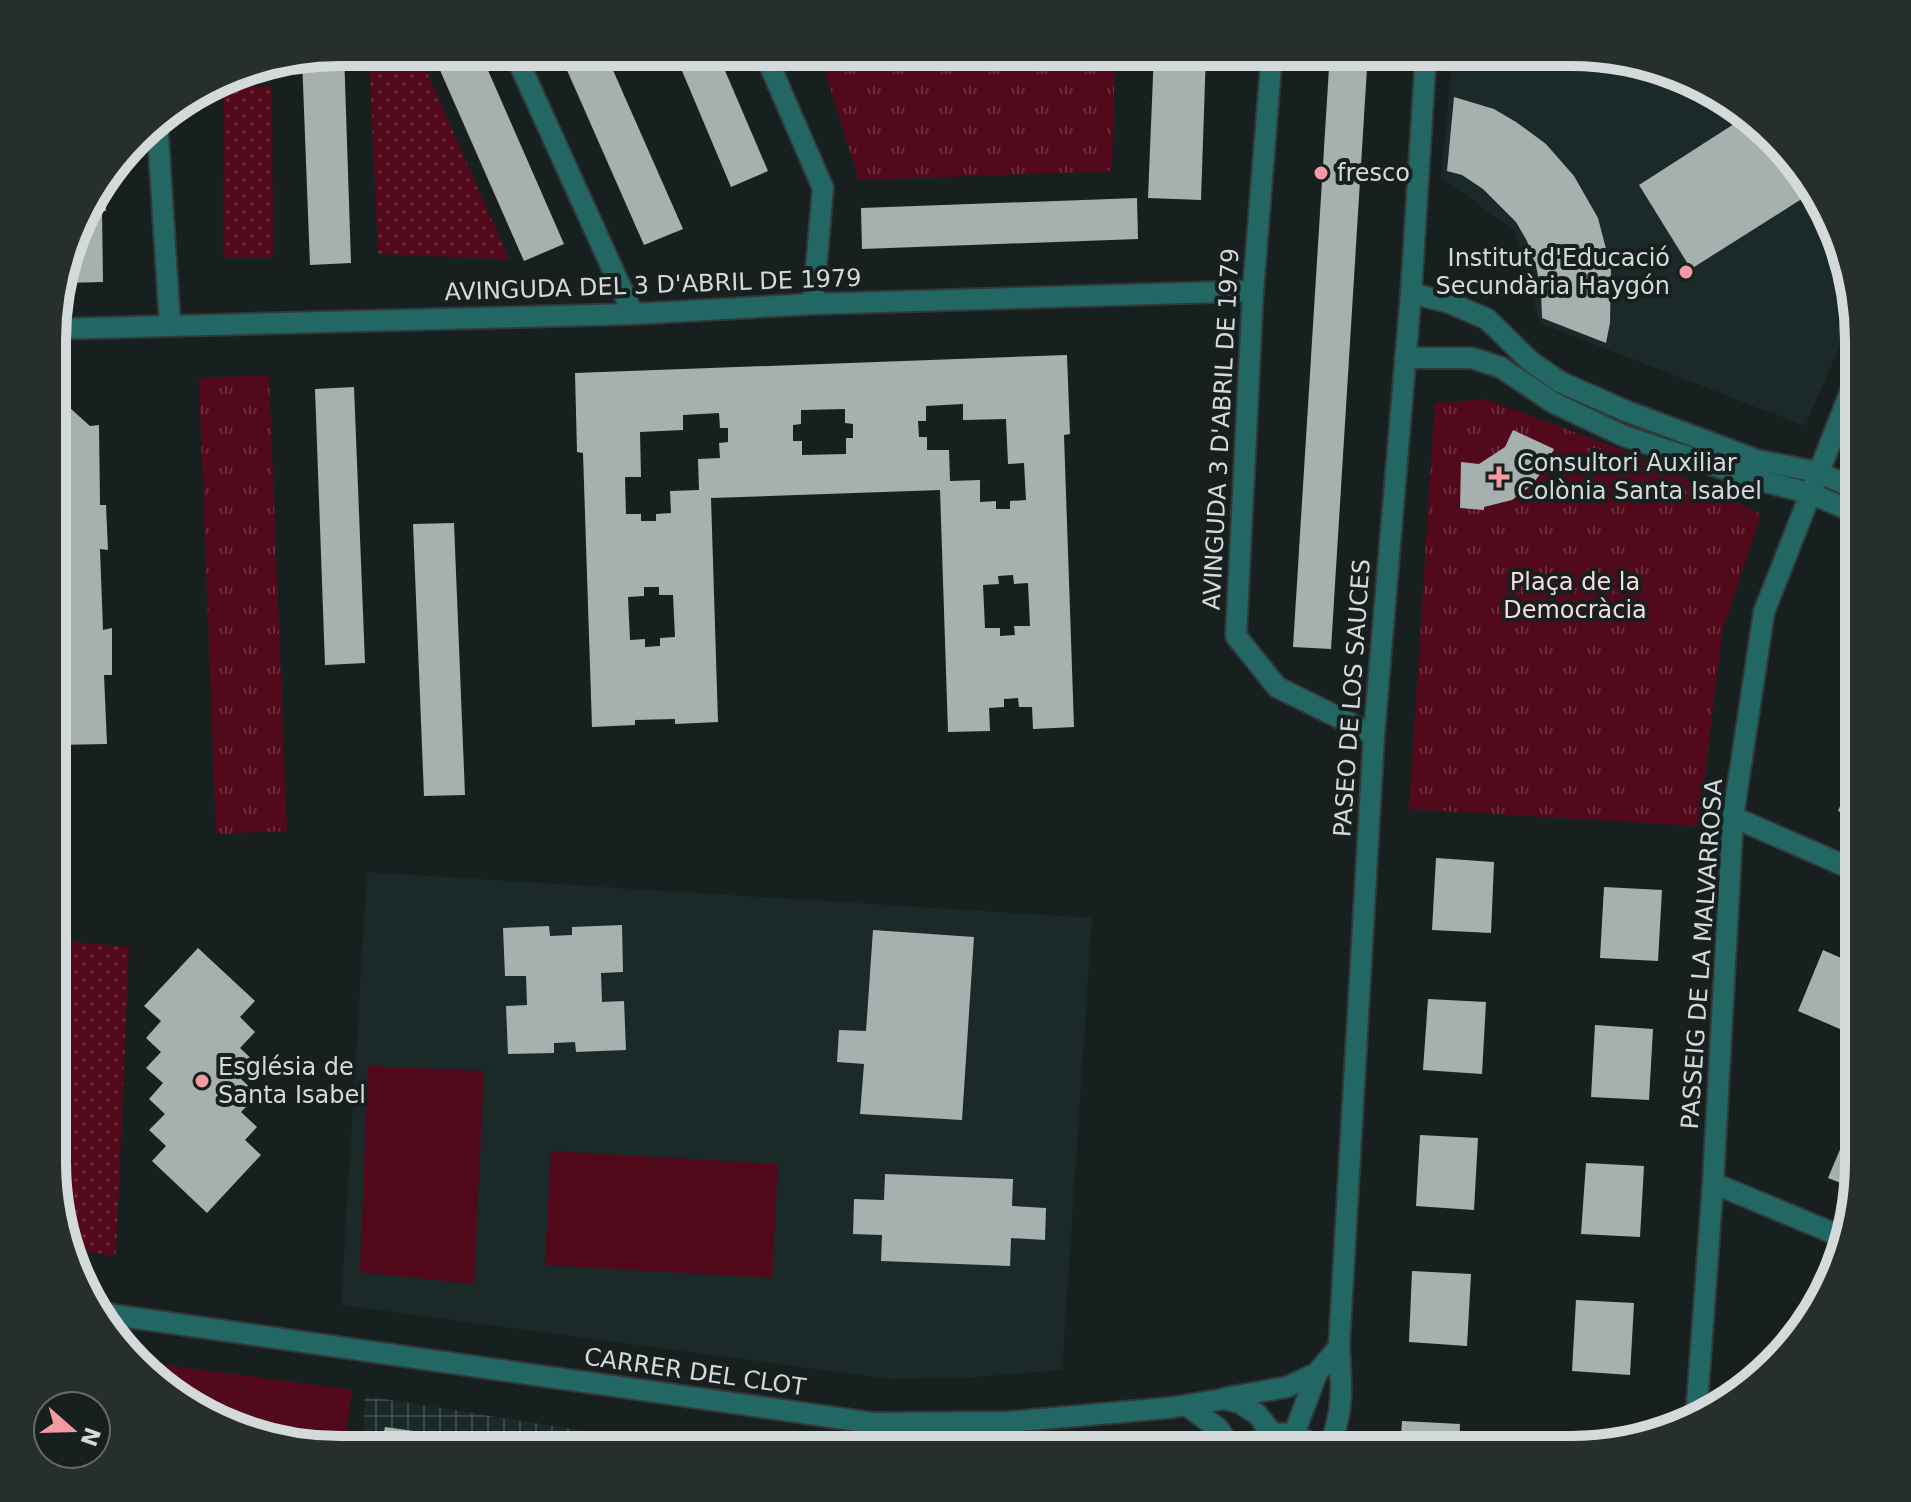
<svg xmlns="http://www.w3.org/2000/svg" width="1911" height="1502" font-family="'DejaVu Sans',sans-serif">
<defs>
<pattern id="industrial-grid" width="8" height="8" patternUnits="userSpaceOnUse" patternTransform="scale(2)"><rect width="8" height="8" fill="#1b2a29"/><path d="M0 4h8M4 0v8" fill="none" stroke="#3b4847"/></pattern>
<pattern id="grass-tufts" width="24" height="20" patternUnits="userSpaceOnUse" patternTransform="scale(2)"><rect width="24" height="20" fill="#53091c"/><path d="M3 7l-1-3M5 7V3M7 7l1-3M15 17l-1-3M17 17v-4M19 17l1-3" fill="none" stroke="#6b2c3c"/></pattern>
<pattern id="garden-dots" width="8" height="8" patternUnits="userSpaceOnUse" patternTransform="scale(2)"><rect width="8" height="8" fill="#53091c"/><path d="M2 2h.1M6 6h.1" fill="none" stroke="#6b2c3c" stroke-width="1.8" stroke-linecap="round"/></pattern>
</defs>
<rect width="100%" height="100%" fill="#18201f"/>
<!-- built -->
<g fill="#1b2a29">
<path d="M1453 53H1589L1681 74 1761 124 1837 229 1854 313 1805 426 1539 323 1515 231 1441 177Z"/>
<path d="M367 872 1092 918 1062 1370 975 1377 890 1379 341 1305Z"/>
</g>
<!-- industrial -->
<path fill="url(#industrial-grid)" d="M365 1396 703 1450 363 1449Z"/>
<!-- grass -->
<g fill="url(#grass-tufts)">
<path d="M819 52H1115L1112 171 859 180Z"/>
<path d="M269 375 287 831 216 834 199 378Z"/>
<path d="M1485 399 1617 448 1761 514 1722 632 1699 826 1409 809 1435 403Z"/>
</g>
<!-- garden -->
<g fill="url(#garden-dots)">
<path d="M369 52H418L509 259 378 254Z"/>
<path d="M272 86 273 258H223L224 87Z"/>
<path d="M53 940 129 947 116 1256 71 1249 53 1181Z"/>
</g>
<!-- pitch -->
<g fill="#53091c">
<path d="M368 1066 484 1071 474 1284 360 1272Z"/>
<path d="M551 1151 778 1164 772 1278 545 1265Z"/>
<path d="M137 1361 352 1390 344 1449H322L230 1428 150 1378Z"/>
</g>
<!-- building -->
<g fill="#a6b0af" fill-rule="evenodd">
<path d="M344 52 351 263 310 265 302 58Z"/>
<path d="M432 52H480L564 244 524 261Z"/>
<path d="M559 52H605L683 229 644 245Z"/>
<path d="M674 52H717L768 171 731 187Z"/>
<path d="M1154 52H1206L1201 200 1148 198Z"/>
<path d="M1330 52H1368L1331 649 1293 647Z"/>
<path d="M1454 97 1494 109 1516 122 1546 144 1574 176 1598 218 1611 268 1610 323 1606 343 1542 318 1541 290 1536 266 1527 241 1516 222 1483 189 1462 175 1447 171Z"/>
<path d="M1748 115 1761 124 1811 193 1691 269 1639 185Z"/>
<path d="M90 198H105L106 211H102L103 282 61 283Z"/>
<path d="M1137 198 1138 239 862 249 861 208Z"/>
<path d="M1067 355 1070 434 1064 435 1074 727 1033 729 1032 707H1019L1018 698 1004 699V707L989 708 990 731 948 732 940 490 711 498 718 722 675 724V719L635 720V725L592 727 583 453 577 452 575 373ZM963 404V420L1006 419 1008 464 1024 463 1026 500 1010 501V509H996V501L980 502V480L950 481 949 450H927V437H919L918 421H926V406ZM845 409V423L853 424V438H846V454L802 455V441H793V425L801 424V410ZM719 413 720 428H728V442L719 443 720 458 698 459 699 490 670 491 671 513 656 514V521H641V514H626L625 477H641L640 432 683 430V415ZM1013 575 1014 584 1028 583 1030 626H1014L1015 635 1000 636V628H985L983 585 999 584 998 576ZM644 587H659V595H673L675 637 660 638V646L645 647V639L630 640 628 597 644 596Z"/>
<path d="M354 387 365 663 325 665 315 389Z"/>
<path d="M54 400H69L70 408 90 426 99 425 100 505H106L108 550 100 549 103 630 112 628V675H104L107 744 54 745V728H58V706H54V655L64 654 63 625H54V559L59 558 58 500H54Z"/>
<path d="M1513 430 1554 449 1544 469 1532 485 1512 500 1484 507V510L1460 508 1461 462 1479 464 1505 447Z"/>
<path d="M454 523 465 795 424 796 413 524Z"/>
<path d="M1859 761V819L1838 811Z"/>
<path d="M1436 858 1494 862 1491 933 1432 930Z"/>
<path d="M1604 887 1662 890 1658 961 1600 958Z"/>
<path d="M622 925 623 972 601 973 602 1002 624 1001 626 1050 576 1052 575 1042 554 1043V1053L508 1054 506 1006 527 1005 526 976H505L503 928 549 926 550 936 572 935V927Z"/>
<path d="M873 930 974 937 962 1120 860 1114 864 1064 837 1062 839 1030 866 1031Z"/>
<path d="M198 948 255 1001 240 1017 255 1032 240 1048 256 1063 241 1079 258 1095 241 1112 257 1127 245 1140 261 1155 207 1213 152 1161 166 1146 149 1130 165 1114 149 1099 163 1083 146 1068 161 1052 146 1038 161 1021 144 1006Z"/>
<path d="M1823 950 1859 966 1858 986 1840 1029 1798 1011Z"/>
<path d="M1428 999 1486 1002 1482 1074 1423 1070Z"/>
<path d="M1595 1025 1653 1029 1649 1100 1591 1097Z"/>
<path d="M1852 1121 1858 1123 1856 1189 1828 1178Z"/>
<path d="M1420 1135 1478 1138 1474 1210 1416 1206Z"/>
<path d="M1586 1163 1644 1166 1640 1237 1581 1234Z"/>
<path d="M885 1174 1013 1179 1012 1206 1046 1208 1045 1240 1011 1238 1010 1266 881 1261 882 1235 853 1234 854 1199 884 1200Z"/>
<path d="M1412 1271 1471 1274 1467 1346 1409 1342Z"/>
<path d="M1576 1300 1634 1303 1630 1375 1572 1371Z"/>
<path d="M1402 1421 1460 1424 1459 1450H1400Z"/>
<path d="M385 1427 534 1448 533 1450 380 1449Z"/>
<path d="M1568 1436 1620 1439 1621 1440 1568 1450Z"/>
</g>
<g fill="none" stroke-linecap="round" stroke-linejoin="round">
<!-- minor casing -->
<g stroke="#323a39" stroke-width="24">
<g id="minor">
<path d="M514 52 633 314"/>
<path d="M764 52 823 188 813 304"/>
<path d="M1272 52 1253 291 1236 636 1277 687 1374 735"/>
<path d="M157 119 170 325"/>
<path d="M54 329 633 314 813 304 1253 291"/>
<path d="M1733 817 1859 872"/>
<path d="M1713 1183 1845 1238"/>
<path d="M1696 1418 1713 1183 1733 817 1764 612 1859 370"/>
</g>
</g>
<!-- tertiary casing -->
<g stroke="#323a39" stroke-width="24">
<g id="tertiary">
<path d="M1411 293 1450 303 1487 319 1530 361 1560 382 1626 411 1757 460 1817 472 1859 490"/>
<path d="M1405 358H1472L1500 367 1554 403 1624 436 1758 480 1809 493 1859 514"/>
<path d="M100 1313 873 1423 1007 1422 1168 1408 1224 1399 1240 1403 1257 1414 1272 1433"/>
<path d="M1225 1398 1287 1387 1317 1373"/>
<path d="M1187 1406 1218 1428 1233 1450"/>
<path d="M1294 1434 1317 1373 1339 1347"/>
<path d="M1247 1450C1269 1428 1296 1428 1317 1450"/>
<path d="M1328 1450C1344 1413 1342 1386 1339 1347L1374 735 1411 293 1426 53"/>
</g>
</g>
<!-- minor -->
<use href="#minor" stroke="#236764" stroke-width="20"/>
<!-- tertiary -->
<use href="#tertiary" stroke="#236764" stroke-width="20"/>
</g>
<!-- markers -->
<g fill="#f49aa3" stroke="#18201f" stroke-width="3">
<circle cx="1321" cy="173" r="8"/>
<circle cx="1686" cy="272" r="8"/>
<path d="M1495 465h8v8h8v8h-8v8h-8v-8h-8v-8h8z"/>
<circle cx="202" cy="1081" r="8"/>
</g>
<g text-anchor="middle" stroke-width="8" stroke-linejoin="round" paint-order="stroke">
<!-- poi labels -->
<g font-size="24" fill="#d4d9d9" stroke="#18201f" text-anchor="start">
<text x="1337" y="181">fresco</text>
<text x="1670" y="266" text-anchor="end">Institut d'Educació<tspan x="1670" dy="28">Secundària Haygón</tspan></text>
<text x="1517" y="471">Consultori Auxiliar<tspan x="1517" dy="28">Colònia Santa Isabel</tspan></text>
<text x="218" y="1075">Església de<tspan x="218" dy="28">Santa Isabel</tspan></text>
</g>
<!-- street labels -->
<g font-size="24" fill="#d4d9d9" stroke="#18201f">
<text transform="translate(653 285) rotate(-2)" y="8">AVINGUDA DEL 3 D'ABRIL DE 1979</text>
<text transform="translate(1221 429) rotate(-87)" y="8">AVINGUDA 3 D'ABRIL DE 1979</text>
<text transform="translate(1352 698) rotate(-86)" y="8">PASEO DE LOS SAUCES</text>
<text transform="translate(1702 954) rotate(-86)" y="8">PASSEIG DE LA MALVARROSA</text>
<text transform="translate(695 1372) rotate(8)" y="8">CARRER DEL CLOT</text>
</g>
<!-- park labels -->
<g font-size="24" fill="#f6dadc" stroke="#18201f">
<text x="1575" y="590">Plaça de la<tspan x="1575" dy="28">Democràcia</tspan></text>
</g>
</g>
<!-- crop -->
<path d="M0 0H1911V1502H0ZM340 66H1571A274 274 0 0 1 1845 340V1162A274 274 0 0 1 1571 1436H340A274 274 0 0 1 66 1162V340A274 274 0 0 1 340 66Z" fill="#272f2e" fill-rule="evenodd"/>
<path fill="none" stroke="#d4d9d9" stroke-width="10" d="M340 66H1571A274 274 0 0 1 1845 340V1162A274 274 0 0 1 1571 1436H340A274 274 0 0 1 66 1162V340A274 274 0 0 1 340 66Z"/>
<!-- north arrow -->
<g transform="translate(72 1430) rotate(110)"><circle r="38" fill="#18201f" stroke="#636a69" stroke-width="2"/>
<path d="M0-6L14 30L0 20L-14 30Z" fill="#f49aa3"/>
<text y="-12" font-size="22" font-weight="bold" text-anchor="middle" fill="#d4d9d9">N</text>
</g>
</svg>
